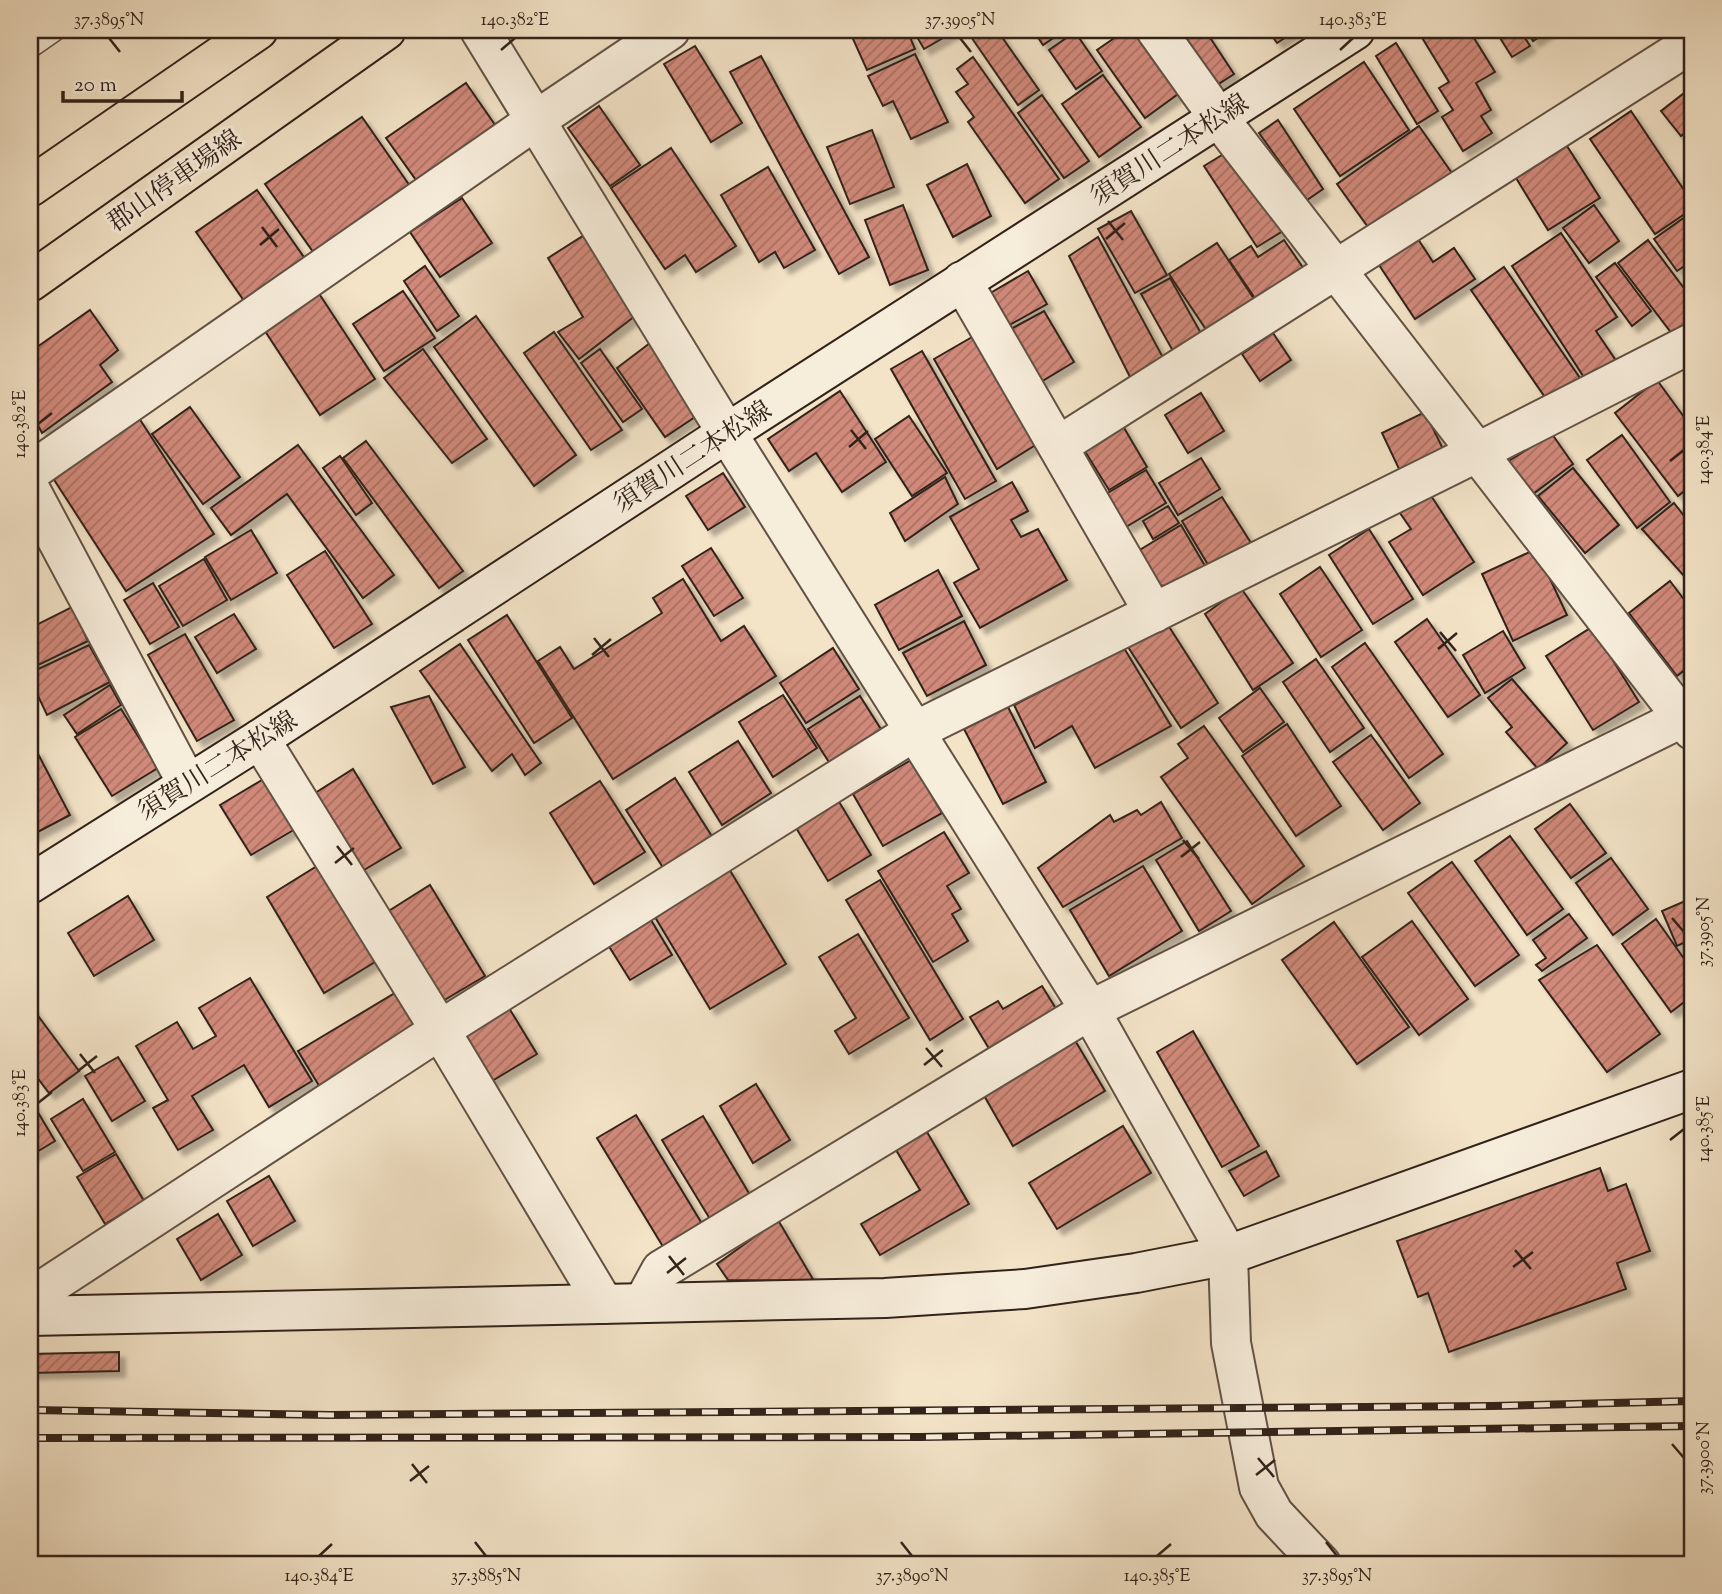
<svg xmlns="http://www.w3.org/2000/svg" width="1722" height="1594" font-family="'Sorts Mill Goudy','Noto Serif JP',serif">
<defs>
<pattern id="building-hatch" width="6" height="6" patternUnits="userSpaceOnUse" patternTransform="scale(1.75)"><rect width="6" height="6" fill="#d1897a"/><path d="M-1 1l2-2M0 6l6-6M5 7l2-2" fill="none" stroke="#aa7063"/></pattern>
<filter id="shadow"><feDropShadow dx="6" dy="6" stdDeviation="2" flood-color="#0004"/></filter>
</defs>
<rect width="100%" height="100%" fill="#f3e3c7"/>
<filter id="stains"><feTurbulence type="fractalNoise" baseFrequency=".00286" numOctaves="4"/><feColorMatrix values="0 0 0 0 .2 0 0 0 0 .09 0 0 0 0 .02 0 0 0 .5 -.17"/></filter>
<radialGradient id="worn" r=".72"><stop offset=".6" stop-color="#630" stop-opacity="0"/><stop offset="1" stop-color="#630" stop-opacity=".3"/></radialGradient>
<!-- building -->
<g fill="url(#building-hatch)" stroke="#31221a" stroke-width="2" filter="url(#shadow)">
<path d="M849 30H907L915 49 867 70Z"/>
<path d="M913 30H957L924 49Z"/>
<path d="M969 30H997L1039 90 1018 105 967 31Z"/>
<path d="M1033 30H1065L1043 45Z"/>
<path d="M1126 30H1144L1185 89 1145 118 1097 50Z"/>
<path d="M1181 30H1205L1234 74 1217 85Z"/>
<path d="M1268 30H1297L1277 43Z"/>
<path d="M1431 30H1469L1495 72 1476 83 1491 110 1481 116 1492 133 1463 151 1442 117 1453 110 1439 88 1449 82 1421 36Z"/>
<path d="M1495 30H1520L1530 46 1512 57Z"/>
<path d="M1526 30H1550L1533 41Z"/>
<path d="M1075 32 1102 71 1076 89 1049 50Z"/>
<path d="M1396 43 1438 111 1417 124 1376 56Z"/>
<path d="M695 46 742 123 711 142 664 64Z"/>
<path d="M915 54 948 122 911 139 893 101 883 106 868 76Z"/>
<path d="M761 56 869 257 839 274 730 72Z"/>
<path d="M973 57 1059 179 1025 203 968 122 974 117 956 92 968 84 957 69Z"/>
<path d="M1364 62 1409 130 1340 176 1294 109Z"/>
<path d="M1103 75 1141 127 1099 157 1062 104Z"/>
<path d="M466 83 500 132 421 187 386 138Z"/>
<path d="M1688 90 1692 95V127L1681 136 1661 111Z"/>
<path d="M1042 95 1089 161 1064 178 1018 113Z"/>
<path d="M599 106 640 165 610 186 568 128Z"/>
<path d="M1631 111 1692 202V209L1655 234 1590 139Z"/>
<path d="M362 117 412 189 316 256 265 184Z"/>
<path d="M1278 120 1323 189 1307 200 1259 133Z"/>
<path d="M1419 126 1454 176 1373 234 1337 184Z"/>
<path d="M872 130 894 187 850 204 827 147Z"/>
<path d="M1567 146 1600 198 1548 230 1516 178Z"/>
<path d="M671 148 736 246 696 272 685 255 665 269 611 188Z"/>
<path d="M1230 150 1283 231 1257 247 1204 166Z"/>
<path d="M967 164 991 216 953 237 927 185Z"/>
<path d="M768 167 815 250 784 268 775 252 759 262 721 195Z"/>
<path d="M257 190 308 263 247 305 196 232Z"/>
<path d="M462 198 492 243 440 277 410 232Z"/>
<path d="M903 205 928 270 890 285 865 220Z"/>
<path d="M1594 205 1619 241 1589 263 1563 228Z"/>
<path d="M1131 211 1167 275 1135 293 1098 229Z"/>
<path d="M1692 212V261L1677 271 1654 239Z"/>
<path d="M1561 233 1617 317 1596 331 1617 362 1587 382 1512 266Z"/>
<path d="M586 234 635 316 579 359 558 332 583 317 548 258Z"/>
<path d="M1098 237 1167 365 1133 383 1069 256Z"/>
<path d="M1418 239 1433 262 1454 248 1475 279 1415 319 1379 265Z"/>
<path d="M1284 240 1306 272 1263 310 1229 260 1251 246 1258 257Z"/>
<path d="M1648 240 1692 299V326L1676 339 1618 263Z"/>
<path d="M1217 243 1260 308 1213 340 1169 274Z"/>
<path d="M1615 263 1651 311 1632 326 1596 277Z"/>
<path d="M425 266 459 316 437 331 404 281Z"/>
<path d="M1504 267 1582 381 1549 403 1471 290Z"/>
<path d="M1028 271 1047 304 1006 327 987 295Z"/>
<path d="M1170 278 1207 344 1178 360 1141 294Z"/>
<path d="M403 291 435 338 384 371 353 324Z"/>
<path d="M318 292 375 379 320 415 263 328Z"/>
<path d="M90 310 118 350 100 365 112 382 42 433 30 410V352Z"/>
<path d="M1044 311 1074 362 1039 383 1009 330Z"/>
<path d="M476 316 576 455 534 486 434 347Z"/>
<path d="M554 332 622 430 591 450 524 353Z"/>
<path d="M979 333 1042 441 997 469 934 359Z"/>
<path d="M1273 333 1291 360 1260 381 1242 354Z"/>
<path d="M654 340 698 415 665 437 617 368Z"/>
<path d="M423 349 487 439 452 463 384 378Z"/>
<path d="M600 349 642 409 623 422 581 363Z"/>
<path d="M922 351 996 481 965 499 891 369Z"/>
<path d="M1657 380 1692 428V485L1678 496 1615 413Z"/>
<path d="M840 391 886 462 842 492 816 453 789 471 768 439Z"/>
<path d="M1201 393 1224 431 1188 453 1165 415Z"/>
<path d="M190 407 240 477 203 504 152 434Z"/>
<path d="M1425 412 1443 449 1400 471 1382 433Z"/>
<path d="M909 416 947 473 912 496 875 439Z"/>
<path d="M139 418 214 534 126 591 51 475Z"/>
<path d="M1120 421 1147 467 1109 490 1081 445Z"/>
<path d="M1552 434 1573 464 1533 494 1507 462Z"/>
<path d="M1622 435 1670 502 1637 528 1587 460Z"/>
<path d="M366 441 463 571 439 588 343 458Z"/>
<path d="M298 445 394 575 363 598 287 494 231 535 211 508Z"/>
<path d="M340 456 372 503 356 515 323 468Z"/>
<path d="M1201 458 1220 489 1178 515 1159 483Z"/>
<path d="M1573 468 1619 525 1585 553 1538 496Z"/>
<path d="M1146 470 1166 503 1126 527 1106 494Z"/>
<path d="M723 473 745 507 708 530 686 496Z"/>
<path d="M945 477 958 504 905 541 890 513Z"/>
<path d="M1012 482 1028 511 1011 520 1021 537 1038 529 1067 580 980 628 954 583 979 569 950 517Z"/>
<path d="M1430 494 1474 562 1423 595 1389 542 1411 529 1400 513Z"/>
<path d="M1222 497 1251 543 1210 568 1182 521Z"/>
<path d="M1674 503 1692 526V585L1642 529Z"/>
<path d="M1168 506 1179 523 1153 539 1143 521Z"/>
<path d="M1181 525 1205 566 1169 587 1150 583 1133 554Z"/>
<path d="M1369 529 1413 599 1373 624 1329 555Z"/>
<path d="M251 530 277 573 231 600 205 557Z"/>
<path d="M711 548 743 598 714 616 682 566Z"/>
<path d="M1536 549 1567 615 1513 641 1482 574Z"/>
<path d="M325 551 372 624 334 648 287 575Z"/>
<path d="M204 559 227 600 183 626 159 586Z"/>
<path d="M1320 567 1362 630 1321 657 1280 594Z"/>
<path d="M938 570 962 616 899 650 875 605Z"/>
<path d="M683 579 721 641 744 626 776 676 613 779 538 661 560 647 574 669 662 613 653 598Z"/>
<path d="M1670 581 1692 610V664L1677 676 1629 613Z"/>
<path d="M153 583 179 627 150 644 124 600Z"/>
<path d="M1241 588 1293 663 1253 690 1205 614Z"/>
<path d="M72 607 88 641 30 669V628Z"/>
<path d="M234 614 256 649 217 673 195 637Z"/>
<path d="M507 615 572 718 534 743 468 640Z"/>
<path d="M1427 619 1480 695 1448 717 1395 642Z"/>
<path d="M964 621 986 665 927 696 903 653Z"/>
<path d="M1166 622 1218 703 1181 728 1128 647Z"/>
<path d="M1592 627 1639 702 1593 730 1546 656Z"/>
<path d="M1503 631 1525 668 1485 693 1463 655Z"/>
<path d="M185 634 234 720 197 741 148 655Z"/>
<path d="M1365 643 1443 754 1409 778 1332 667Z"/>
<path d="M460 644 541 763 525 775 512 754 492 771 420 671Z"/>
<path d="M89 645 110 682 47 715 30 679V673Z"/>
<path d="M833 648 859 689 806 723 780 683Z"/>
<path d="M1124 648 1171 726 1095 768 1072 726 1035 748 1014 705Z"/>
<path d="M1316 659 1364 728 1330 752 1283 682Z"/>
<path d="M1512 679 1567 743 1538 769 1506 732 1512 727 1488 698Z"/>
<path d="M110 685 121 705 77 734 64 715Z"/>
<path d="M1260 688 1284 722 1243 752 1219 718Z"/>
<path d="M783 695 817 748 773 777 739 722Z"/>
<path d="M429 696 465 767 433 784 391 707Z"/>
<path d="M860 696 884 734 832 767 808 729Z"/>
<path d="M1008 707 1046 782 1003 804 964 729Z"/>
<path d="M121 709 158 768 112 796 75 737Z"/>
<path d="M1287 724 1341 806 1296 836 1242 756Z"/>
<path d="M1204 726 1304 866 1252 904 1161 777 1188 758 1178 744Z"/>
<path d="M1371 735 1420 803 1383 830 1333 762Z"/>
<path d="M738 741 771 793 722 825 689 772Z"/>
<path d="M36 750 70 815 30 836V753Z"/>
<path d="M911 760 942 813 883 846 853 794Z"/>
<path d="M353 769 401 848 359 873 312 795Z"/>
<path d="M267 777 297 828 251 855 220 805Z"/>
<path d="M675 778 713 838 664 869 626 810Z"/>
<path d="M600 781 645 852 594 884 550 813Z"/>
<path d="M838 800 871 855 828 881 795 826Z"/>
<path d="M1161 802 1182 838 1063 907 1038 868 1110 815 1114 822 1137 810 1141 815Z"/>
<path d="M1570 804 1606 853 1571 878 1535 829Z"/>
<path d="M944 832 969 873 947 886 961 909 952 914 968 941 933 962 878 871Z"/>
<path d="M1510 836 1563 909 1527 935 1475 861Z"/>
<path d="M1187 841 1231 911 1199 931 1156 860Z"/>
<path d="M1611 858 1648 909 1613 935 1576 883Z"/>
<path d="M1452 862 1519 955 1475 986 1408 893Z"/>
<path d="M322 863 380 959 324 993 267 897Z"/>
<path d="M1143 866 1182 931 1109 976 1070 910Z"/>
<path d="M728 867 786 964 710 1009 652 912Z"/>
<path d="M880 880 963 1019 930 1040 846 900Z"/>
<path d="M430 885 485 976 441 1002 387 912Z"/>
<path d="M128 896 154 940 94 976 68 933Z"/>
<path d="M1692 898V939L1677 946 1662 911Z"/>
<path d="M1569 914 1587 938 1542 971 1536 965 1546 958 1533 940Z"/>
<path d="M648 915 672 955 630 980 605 940Z"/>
<path d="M1656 919 1692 970V996L1671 1012 1622 944Z"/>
<path d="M1412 921 1468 999 1419 1035 1362 957Z"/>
<path d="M1334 922 1409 1027 1357 1064 1282 960Z"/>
<path d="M858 934 909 1018 849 1054 835 1031 856 1018 819 957Z"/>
<path d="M1597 945 1660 1034 1607 1072 1539 980Z"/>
<path d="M250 978 312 1081 269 1107 244 1065 192 1096 213 1130 178 1150 153 1108 168 1100 136 1046 177 1022 193 1049 216 1036 199 1008Z"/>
<path d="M1042 986 1058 1012 991 1052 970 1017 998 1001 1003 1009Z"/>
<path d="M405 987 427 1026 321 1089 298 1051Z"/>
<path d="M30 1005 79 1071 49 1093 30 1068Z"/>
<path d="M509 1008 537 1054 487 1084 459 1037Z"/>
<path d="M1193 1031 1259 1146 1222 1167 1157 1052Z"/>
<path d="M1073 1037 1105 1091 1013 1146 982 1092Z"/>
<path d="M118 1057 145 1101 112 1121 85 1076Z"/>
<path d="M756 1084 790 1140 753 1163 720 1106Z"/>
<path d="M30 1099 55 1141 30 1156Z"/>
<path d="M83 1099 115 1152 83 1171 51 1119Z"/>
<path d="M636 1115 704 1227 665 1250 597 1138Z"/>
<path d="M703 1116 753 1200 713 1224 662 1140Z"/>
<path d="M1123 1126 1151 1173 1057 1229 1029 1183Z"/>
<path d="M927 1132 969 1204 880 1255 861 1224 920 1190 896 1150Z"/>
<path d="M1266 1151 1279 1176 1244 1196 1229 1171Z"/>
<path d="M116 1154 144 1201 105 1224 77 1177Z"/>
<path d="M1600 1168 1608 1191 1626 1184 1650 1251 1617 1263 1626 1289 1449 1352 1428 1293 1418 1297 1397 1241Z"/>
<path d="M269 1176 295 1221 253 1246 227 1201Z"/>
<path d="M218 1214 242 1255 201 1280 177 1239Z"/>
<path d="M778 1220 814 1281 728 1280 717 1264Z"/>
<path d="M119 1352V1371L30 1373V1354Z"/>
</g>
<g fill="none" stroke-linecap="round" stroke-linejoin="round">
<!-- lane casing -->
<g stroke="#625245" stroke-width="26">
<path id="lane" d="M30 46 53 30"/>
</g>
<!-- street casing -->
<g stroke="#625245" stroke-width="42">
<g id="street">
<path d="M480 30 727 433 1090 1010 1228 1255 1231 1343 1259 1487 1274 1514 1321 1564"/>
<path d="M1156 30 1218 117 1692 730"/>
<path d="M962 281 1154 613"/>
<path d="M1058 446 1689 45"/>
<path d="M30 472 536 120 670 30"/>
<path d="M30 489 187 783"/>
<path d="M260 739 440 1030 604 1304"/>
<path d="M30 1298 440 1030 915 731 1476 453 1692 343"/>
<path d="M643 1303 661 1270 1090 1010 1692 713"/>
</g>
</g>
<!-- secondary casing -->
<g stroke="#31221a" stroke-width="42">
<g id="secondary">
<path d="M30 884 260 739 727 433 1355 30"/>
<path d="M30 1316 885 1298 1025 1289 1136 1273 1228 1255 1692 1089"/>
</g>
</g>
<!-- primary casing -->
<g stroke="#31221a" stroke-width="42">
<g id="primary">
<path d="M30 187 258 30"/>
<path d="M30 282 386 30"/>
</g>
</g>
<!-- lane -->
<use href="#lane" stroke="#f7eddb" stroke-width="23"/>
<!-- street -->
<use href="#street" stroke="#f7eddb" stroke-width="38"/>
<!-- secondary -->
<use href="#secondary" stroke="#f7eddb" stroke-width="38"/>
<!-- primary -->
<use href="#primary" stroke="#f3e3c7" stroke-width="38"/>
<!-- rail casing -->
<g stroke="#31221a" stroke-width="8">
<g id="rail">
<path d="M30 1410 330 1415 1492 1406 1692 1401"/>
<path d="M30 1438 920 1437 1692 1426"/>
</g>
</g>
<!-- rail -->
<use href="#rail" stroke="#f7eddb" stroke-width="5" stroke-dasharray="16" stroke-linecap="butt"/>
</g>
<!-- ticks -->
<path fill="none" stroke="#31221a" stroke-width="2.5" d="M109 38 120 52M960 38 971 52M501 50 515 38M1340 50 1353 38M1108 221 1123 240M262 227 277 247M1106 239 1125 223M260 245 279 229M38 424 52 413M851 430 866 449M849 447 868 431M1670 461 1684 450M1440 632 1456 651M594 638 609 657M1438 649 1457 633M592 655 611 639M1183 840 1199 859M337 846 352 865M1181 857 1200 842M335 863 354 848M1672 918 1684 932M926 1048 942 1067M80 1054 95 1073M924 1065 943 1050M78 1071 97 1056M38 1103 52 1092M1670 1140 1684 1129M1515 1250 1531 1269M669 1256 684 1275M1513 1267 1533 1252M667 1273 686 1258M1672 1444 1684 1458M1258 1458 1274 1477M412 1464 427 1483M1256 1475 1275 1460M410 1481 429 1466M475 1542 486 1556M901 1542 912 1556M1326 1542 1337 1556M319 1556 332 1544M1157 1556 1171 1544"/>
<g text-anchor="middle" stroke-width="6" stroke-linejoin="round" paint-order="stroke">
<!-- street labels -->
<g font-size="26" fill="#31221a" stroke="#f7eddb">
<text transform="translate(1169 149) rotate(-33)" y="9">須賀川二本松線</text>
<text transform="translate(174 180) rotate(-35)" y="9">郡山停車場線</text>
<text transform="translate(692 456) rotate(-33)" y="9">須賀川二本松線</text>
<text transform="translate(217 765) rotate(-32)" y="9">須賀川二本松線</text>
</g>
</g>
<!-- margin -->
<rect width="1722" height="1594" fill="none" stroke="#f3e3c7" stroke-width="77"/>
<!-- scale -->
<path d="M63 91v10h119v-10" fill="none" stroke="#31221a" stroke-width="3.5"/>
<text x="74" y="91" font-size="21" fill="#31221a" stroke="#f7eddb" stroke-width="5" paint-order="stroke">20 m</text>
<rect x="38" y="38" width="1646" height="1518" fill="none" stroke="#31221a" stroke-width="2.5"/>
<g font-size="18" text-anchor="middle" fill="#31221a">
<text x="109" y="25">37.3895°N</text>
<text x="515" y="25">140.382°E</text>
<text x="960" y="25">37.3905°N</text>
<text x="1353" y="25">140.383°E</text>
<text transform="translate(19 424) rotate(-90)" y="6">140.382°E</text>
<text transform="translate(1703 450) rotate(-90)" y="6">140.384°E</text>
<text transform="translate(1703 932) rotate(-90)" y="6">37.3905°N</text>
<text transform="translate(19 1103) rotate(-90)" y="6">140.383°E</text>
<text transform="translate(1703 1129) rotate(-90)" y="6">140.385°E</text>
<text transform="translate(1703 1458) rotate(-90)" y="6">37.3900°N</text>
<text x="319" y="1581">140.384°E</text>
<text x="486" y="1581">37.3885°N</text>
<text x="912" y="1581">37.3890°N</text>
<text x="1157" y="1581">140.385°E</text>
<text x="1337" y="1581">37.3895°N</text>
</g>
<rect width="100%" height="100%" filter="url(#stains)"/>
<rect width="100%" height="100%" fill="url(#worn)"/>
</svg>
